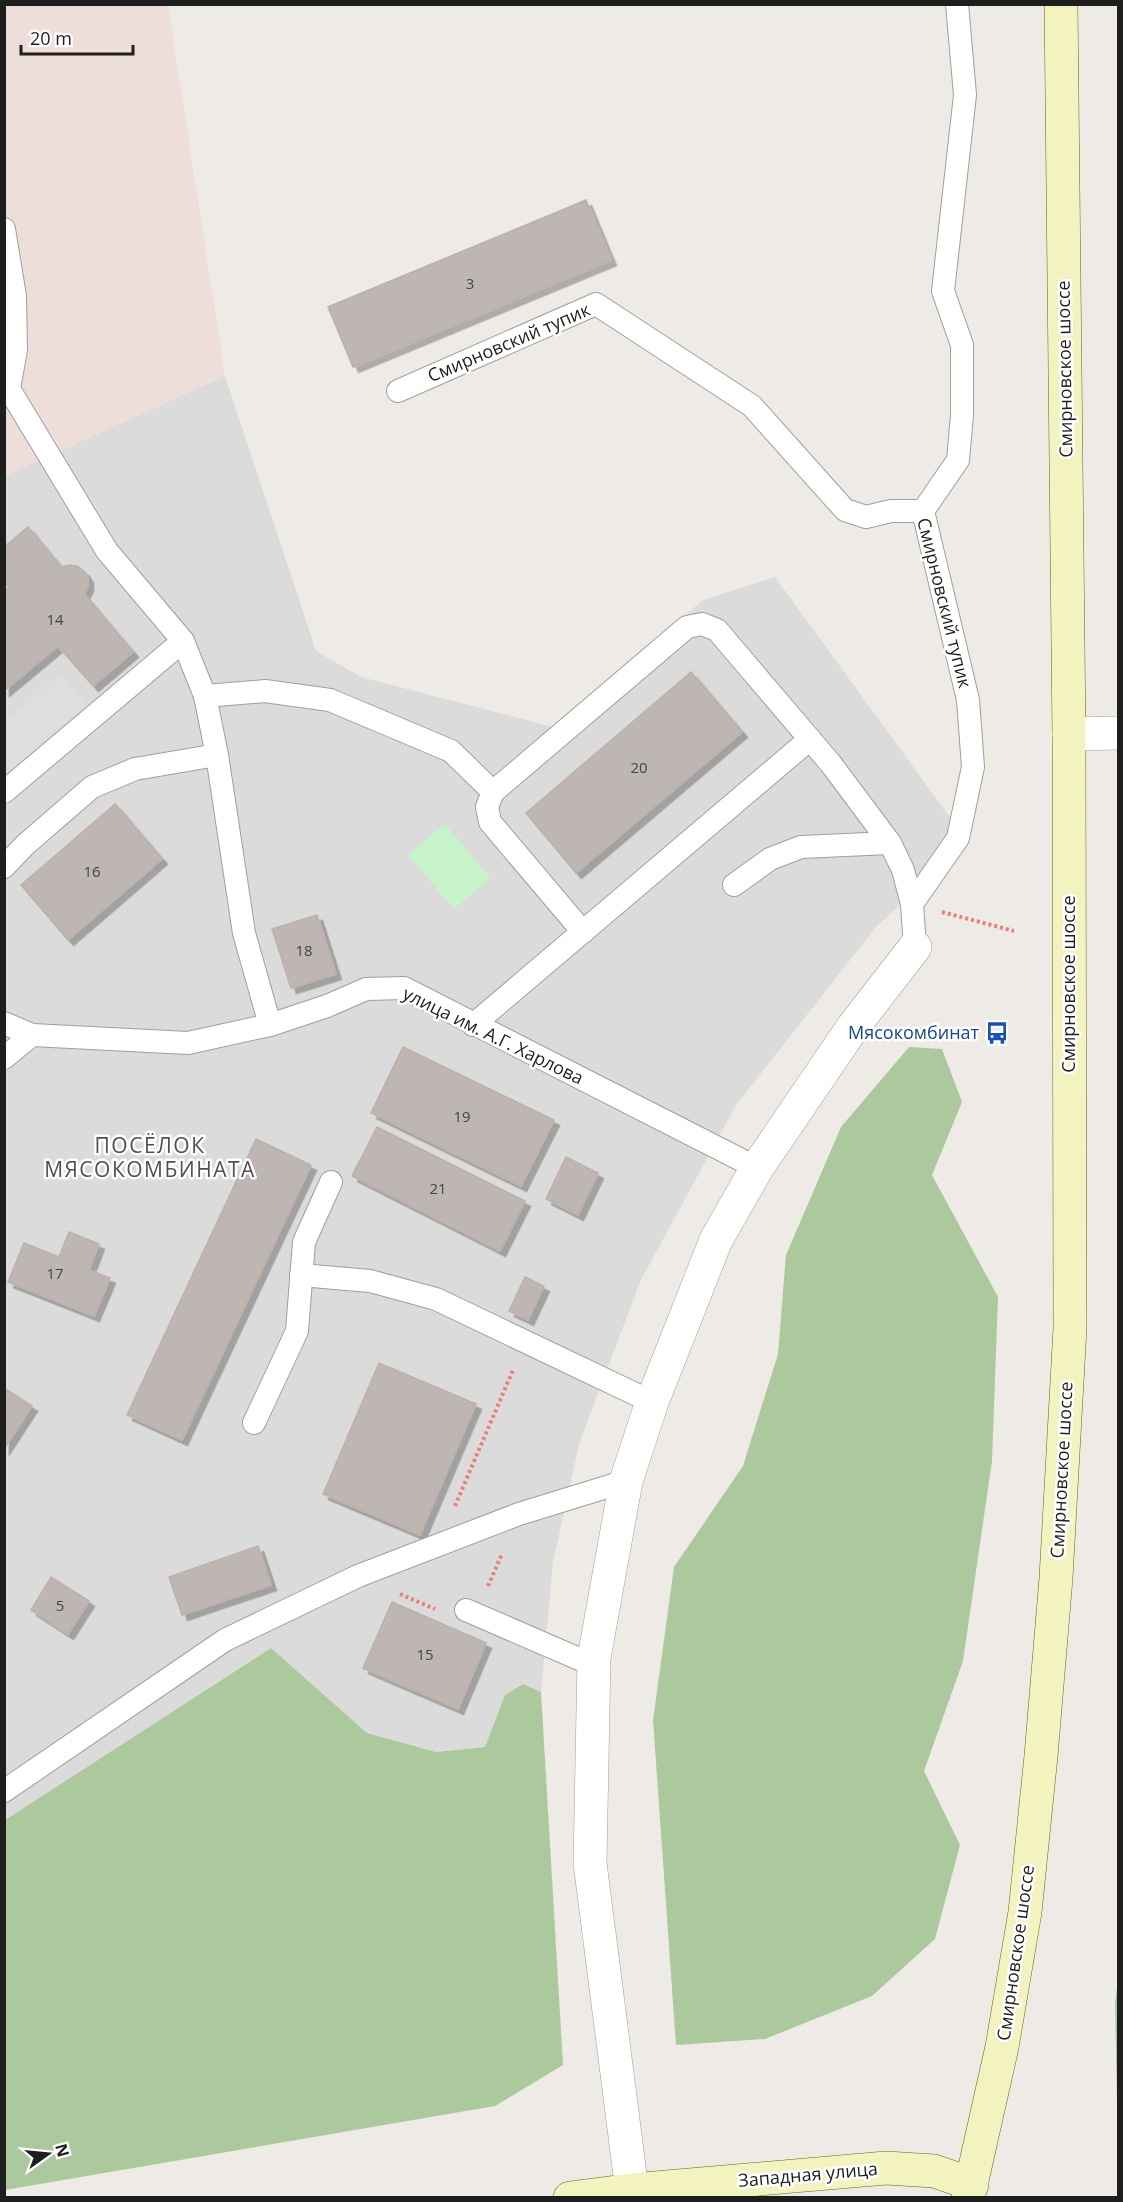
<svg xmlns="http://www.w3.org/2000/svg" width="1123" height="2202" font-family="'Open Sans',sans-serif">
<defs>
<filter id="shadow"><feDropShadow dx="5.5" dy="5.5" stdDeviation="0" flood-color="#0004"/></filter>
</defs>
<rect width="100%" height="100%" fill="#eeeae5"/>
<!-- residential -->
<path fill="#dcdbdb" d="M225 376 316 651 361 677 553 727 703 600 775 577 968 842 876 927 736 1105 640 1282 579 1444 553 1563 541 1692 523 1684 505 1695 485 1747 436 1752 367 1733 271 1648 5 1820 4 476Z"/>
<!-- military -->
<path fill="#eeded9" d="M4 5H168L225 376 5 476Z"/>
<!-- forest -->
<g fill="#acc99e">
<path d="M909 1047 942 1049 962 1102 932 1175 998 1297 992 1461 963 1661 924 1771 960 1845 935 1939 872 1996 765 2039 676 2045 653 1720 674 1567 743 1466 778 1354 786 1255 841 1127Z"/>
<path d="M271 1648 367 1733 436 1752 485 1747 505 1695 523 1684 541 1692 563 2065 495 2106 5 2190V1820Z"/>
<path d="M1118 1980V2155L1115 2003Z"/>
</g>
<!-- park -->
<path fill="#c6f3c8" d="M445 824 490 878 454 909 408 855Z"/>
<!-- parking -->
<path fill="#dedede" d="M61 674 87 705 5 775V721Z"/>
<!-- building -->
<g fill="#beb6b2" stroke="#beb1a9" stroke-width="1.5" filter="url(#shadow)">
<path d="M586 200 611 260 353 367 328 307Z"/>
<path d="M28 527 61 567 69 565 77 566 84 571 88 578V586L84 594 133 652 93 686 58 646 4 691V591L9 587 4 582V547Z"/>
<path d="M691 672 742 732 576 873 526 813Z"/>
<path d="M115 804 162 859 68 940 21 885Z"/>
<path d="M317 915 336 974 291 988 272 929Z"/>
<path d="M403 1047 554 1120 521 1186 371 1113Z"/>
<path d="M377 1127 525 1201 500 1251 352 1176Z"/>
<path d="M256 1139 311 1165 182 1440 127 1415Z"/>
<path d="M566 1157 598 1173 578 1215 546 1199Z"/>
<path d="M69 1232 99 1244 89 1270 110 1278 94 1316 8 1282 24 1243 59 1257Z"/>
<path d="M525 1277 544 1286 528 1320 509 1311Z"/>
<path d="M379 1363 476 1404 420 1535 323 1494Z"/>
<path d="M4 1388 32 1406 4 1449Z"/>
<path d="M258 1546 271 1585 182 1615 169 1577Z"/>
<path d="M51 1577 89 1601 68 1634 31 1610Z"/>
<path d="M392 1602 486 1643 458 1709 363 1668Z"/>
</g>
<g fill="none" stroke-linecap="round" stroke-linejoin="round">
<!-- lane casing -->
<g stroke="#9f9f9f" stroke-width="24">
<g id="lane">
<path d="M4 229 15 296 16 350 9 389 4 383"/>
<path d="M398 391 596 304 752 406 845 510 866 517 891 511H923L968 700 973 767 958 838 912 904"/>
<path d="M4 392 9 389 107 551 183 641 4 792"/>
<path d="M923 511 958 460 962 415V345L943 291 965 95 957 4"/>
<path d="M183 641 205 696 217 755 244 933 270 1025"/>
<path d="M205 696 265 691 330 700 451 751 493 792"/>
<path d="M4 867 25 845 92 787 135 769 217 755"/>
<path d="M734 885 770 859 801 847 890 843"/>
<path d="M583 932 490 822 487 807 493 792 687 627 702 624 717 630 831 764 890 843 903 870 912 904 915 947"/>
<path d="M4 1023 32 1035 188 1043 270 1025 327 1006 366 989 404 988 757 1168"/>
<path d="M473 1025 810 739"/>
<path d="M4 1058 32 1035"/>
<path d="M301 1275 370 1281 436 1299 652 1402"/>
<path d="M254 1423 297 1331 304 1242 331 1182"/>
<path d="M466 1610 593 1665"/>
<path d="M4 1791 225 1640 358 1576 519 1514 626 1481"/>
</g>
</g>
<!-- street casing -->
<g stroke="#9f9f9f" stroke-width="34">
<g id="street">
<path d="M1069 734 1118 733"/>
<path d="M633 2198 590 1863 594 1658 626 1481 652 1402 716 1240 757 1168 853 1027 915 947"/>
</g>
</g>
<!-- secondary casing -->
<g stroke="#646910" stroke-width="34">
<g id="secondary">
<path d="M570 2198 632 2190 886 2168 934 2171 972 2184"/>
<path d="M968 2198 1002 2047 1025 1912 1041 1756 1056 1578 1070 1328 1069 734 1061 4"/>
</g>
</g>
<!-- path -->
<g stroke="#eb7f78" stroke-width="4" stroke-dasharray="3 3" stroke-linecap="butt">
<path d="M942 912 1014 931"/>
<path d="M455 1506 513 1370"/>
<path d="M488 1586 502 1554"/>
<path d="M400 1594 435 1609"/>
</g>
<!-- lane -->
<use href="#lane" stroke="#fff" stroke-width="22"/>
<!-- street -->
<use href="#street" stroke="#fff" stroke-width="33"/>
<!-- secondary -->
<use href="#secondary" stroke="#f2f3be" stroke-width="33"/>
</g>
<!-- icons -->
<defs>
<g id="bus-bare" transform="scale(1.8)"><path d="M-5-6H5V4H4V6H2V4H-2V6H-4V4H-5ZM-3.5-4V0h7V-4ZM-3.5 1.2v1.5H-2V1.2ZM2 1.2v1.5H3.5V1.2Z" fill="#1a4fb4" stroke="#fff" stroke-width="2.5" paint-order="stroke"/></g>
</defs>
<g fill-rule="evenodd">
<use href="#bus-bare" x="997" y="1033"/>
</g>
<g text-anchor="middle" stroke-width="5" stroke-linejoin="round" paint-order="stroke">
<!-- number labels -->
<g font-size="15" fill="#464443">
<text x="470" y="289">3</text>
<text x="55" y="625">14</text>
<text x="639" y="773">20</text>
<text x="92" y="877">16</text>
<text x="304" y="956">18</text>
<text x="462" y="1122">19</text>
<text x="438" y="1194">21</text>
<text x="55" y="1279">17</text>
<text x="60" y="1611">5</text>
<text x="425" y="1660">15</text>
</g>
<!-- street labels -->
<g font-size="18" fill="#1e1e1e" stroke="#fff">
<text transform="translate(509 343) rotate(-23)" y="6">Смирновский тупик</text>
<text transform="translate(1065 369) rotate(-91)" y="6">Смирновское шоссе</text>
<text transform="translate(944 603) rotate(76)" y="6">Смирновский тупик</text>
<text transform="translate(1069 984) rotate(-90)" y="6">Смирновское шоссе</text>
<text transform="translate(493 1036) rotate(26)" y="6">улица им. А.Г. Харлова</text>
<text transform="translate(1062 1470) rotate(-87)" y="6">Смирновское шоссе</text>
<text transform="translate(1016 1953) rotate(-82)" y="6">Смирновское шоссе</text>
<text transform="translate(808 2175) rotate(-5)" y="6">Западная улица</text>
</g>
<!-- transit labels -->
<g font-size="18" fill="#164399" stroke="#fff" text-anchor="end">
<text x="979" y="1039">Мясокомбинат</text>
</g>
<!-- quarter labels -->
<g font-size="21" letter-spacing="1.5" fill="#515151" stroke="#fff">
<text x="150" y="1153">ПОСЁЛОК<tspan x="150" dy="24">МЯСОКОМБИНАТА</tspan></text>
</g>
</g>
<!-- border -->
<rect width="1123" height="2202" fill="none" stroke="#1e1e1e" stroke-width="12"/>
<!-- north arrow -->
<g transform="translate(48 2154) rotate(75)" stroke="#ffffff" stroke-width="4.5" paint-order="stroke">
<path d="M0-4.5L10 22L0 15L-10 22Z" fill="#1e1e1e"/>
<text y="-9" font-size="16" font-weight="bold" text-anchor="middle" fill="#1e1e1e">N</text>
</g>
<!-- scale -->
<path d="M21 45v9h112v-9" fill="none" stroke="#1e1e1e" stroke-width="3"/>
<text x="30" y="45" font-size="18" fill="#1e1e1e" stroke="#ffffff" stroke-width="4.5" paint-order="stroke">20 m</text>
</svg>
